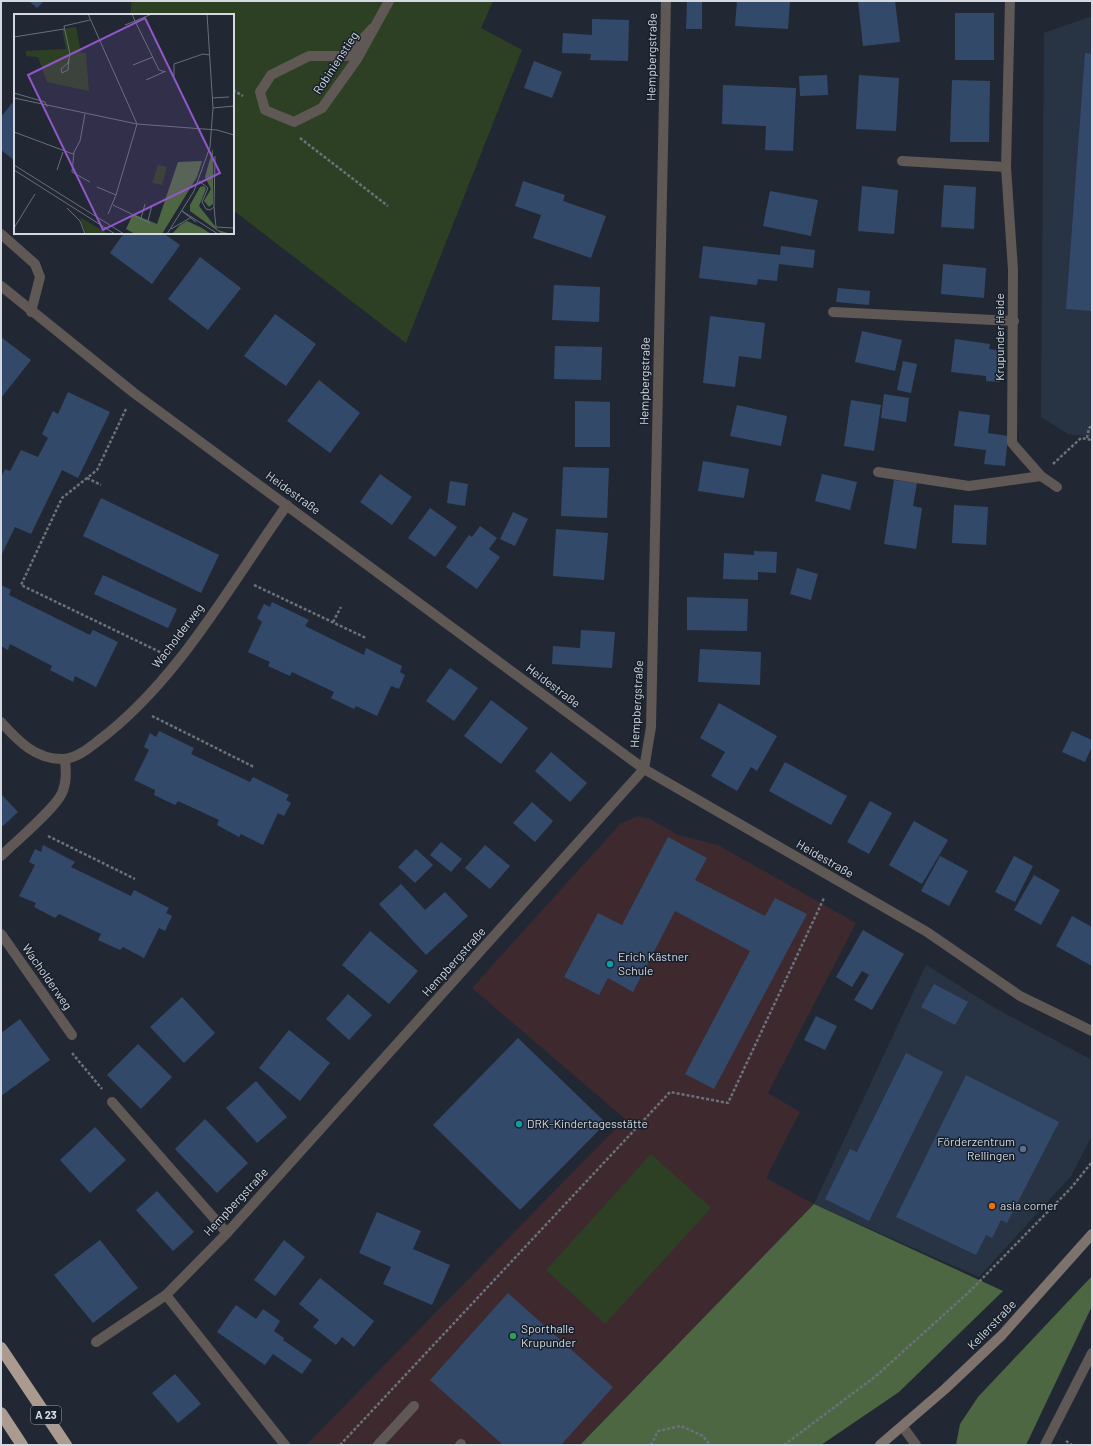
<svg xmlns="http://www.w3.org/2000/svg" width="1093" height="1446" font-family="Barlow,sans-serif">
<rect width="100%" height="100%" fill="#212834"/>
<!-- built -->
<g fill="#283344">
<path d="M1089 17H1092V437L1068 434 1041 417 1044 33Z"/>
<path d="M926 965 995 1008 1092 1060V1136L1071 1176 979 1277 814 1204Z"/>
</g>
<!-- education -->
<path fill="#3d292e" d="M638 816 650 819 678 835 718 845 856 923 768 1093 800 1112 766 1178 814 1204 580 1445H306L625 1119 472 988 620 824Z"/>
<!-- green -->
<g fill="#2d4024">
<path d="M132 1H493L481 28 522 50 406 343 233 210V15H130Z"/>
<path d="M651 1154 711 1208 605 1324 546 1270Z"/>
</g>
<!-- forest -->
<g fill="#4e6743">
<path d="M814 1204 1003 1291 899 1392 821 1445H580Z"/>
<path d="M1092 1276V1306L1026 1445H956L960 1424 978 1397Z"/>
</g>
<!-- building -->
<g fill="#33496a">
<path d="M29 1H44L37 8Z"/>
<path d="M687 1H702V29H686Z"/>
<path d="M737 1H790L788 29 735 26Z"/>
<path d="M858 1H895L900 42 863 46Z"/>
<rect x="955" y="13" width="39" height="47"/>
<path d="M592 19 629 20 628 61 590 60 591 54 562 53 563 33 592 35Z"/>
<path d="M1085 53 1092 54V311L1066 309Z"/>
<path d="M534 61 562 72 552 98 524 88Z"/>
<path d="M827 75 828 95 800 96 799 76Z"/>
<path d="M859 75 899 78 896 131 856 129Z"/>
<path d="M952 80 990 81 989 142H950Z"/>
<path d="M723 85 796 88 793 151 765 150 766 126 722 124Z"/>
<path d="M12 103 15 105V161L1 150V117Z"/>
<path d="M523 181 565 195 563 201 606 216 591 258 533 238 541 215 515 206Z"/>
<path d="M944 185 976 187 974 229 941 227Z"/>
<path d="M862 186 898 190 894 234 858 231Z"/>
<path d="M770 191 818 200 811 236 763 226Z"/>
<path d="M124 233H163L180 245 152 284 110 253Z"/>
<path d="M703 246 780 255 781 246 815 250 813 268 779 264 777 281 758 279 757 285 699 278Z"/>
<path d="M200 257 241 288 208 330 168 299Z"/>
<path d="M943 264 986 268 984 298 941 294Z"/>
<path d="M554 285 600 287 599 322 552 320Z"/>
<path d="M838 288 870 291 869 305 836 302Z"/>
<path d="M275 314 316 344 286 386 244 356Z"/>
<path d="M710 316 765 323 761 359 739 356 735 387 703 383Z"/>
<path d="M862 331 902 340 895 371 855 362Z"/>
<path d="M1 337 31 360 1 398Z"/>
<path d="M955 339 990 344 989 349 1003 351 1000 382 986 381V376L951 372Z"/>
<path d="M555 346 602 347 601 380 554 379Z"/>
<path d="M903 361 917 364 911 393 897 390Z"/>
<path d="M319 380 360 413 330 453 287 421Z"/>
<path d="M68 392 110 412 78 478 62 470 31 534 15 527 1 556V478L5 469 10 471 21 450 38 457 48 438 42 434 53 411 58 414Z"/>
<path d="M884 394 909 398 906 422 881 418Z"/>
<path d="M851 400 881 405 874 451 844 446Z"/>
<path d="M575 401 610 402V447H575Z"/>
<path d="M737 405 787 416 781 446 730 436Z"/>
<path d="M959 411 990 415 988 433 1008 436 1005 466 984 464 986 450 954 446Z"/>
<path d="M703 461 749 469 744 498 698 491Z"/>
<path d="M563 467 609 468 607 518 561 516Z"/>
<path d="M380 474 412 497 392 525 360 502Z"/>
<path d="M822 474 857 482 850 510 815 501Z"/>
<path d="M894 480 917 483 913 506 922 508 916 549 884 544Z"/>
<path d="M450 481 468 484 465 506 447 503Z"/>
<path d="M101 498 219 555 201 593 83 536Z"/>
<path d="M954 505 988 507 986 545 952 543Z"/>
<path d="M430 508 457 527 435 557 408 538Z"/>
<path d="M513 512 528 519 515 546 500 539Z"/>
<path d="M480 526 497 538 489 549 500 557 477 589 446 567 469 535 472 537Z"/>
<path d="M556 529 608 533 604 580 553 576Z"/>
<path d="M754 551 777 552 776 573 758 572V580L723 579 724 553 754 555Z"/>
<path d="M797 568 818 574 811 600 790 594Z"/>
<path d="M103 575 177 609 168 628 94 594Z"/>
<path d="M1 585 11 590 9 595 90 635 93 630 118 642 96 687 75 676 73 682 50 670 52 666 10 644 8 650 1 646Z"/>
<path d="M687 597 748 599 747 631 687 630Z"/>
<path d="M272 602 309 620 305 626 364 655 366 648 402 666 400 672 405 675 399 689 391 686 377 716 356 706 354 709 331 698 334 692 292 672 290 676 268 666 270 662 248 652 262 622 257 618 264 604 270 607Z"/>
<path d="M581 630 615 632 612 668 552 664 553 646 580 648Z"/>
<path d="M700 649 761 652 760 685 698 682Z"/>
<path d="M450 668 478 688 454 721 426 701Z"/>
<path d="M491 700 528 728 501 764 464 736Z"/>
<path d="M719 703 777 736 757 771 751 767 737 791 711 776 725 752 700 738Z"/>
<path d="M159 731 194 748 191 754 250 782 253 777 289 795 286 800 291 803 284 816 278 813 263 845 241 834 239 837 217 825 219 820 178 801 175 805 154 795 155 790 134 780 149 750 144 747 150 733 156 737Z"/>
<path d="M1072 731 1092 740V746L1085 762 1062 752Z"/>
<path d="M551 752 587 783 570 802 535 771Z"/>
<path d="M785 762 847 796 831 825 769 791Z"/>
<path d="M1 794 18 812 3 826 1 825Z"/>
<path d="M870 801 892 813 869 854 847 842Z"/>
<path d="M532 802 553 821 535 842 513 823Z"/>
<path d="M914 821 948 840 922 884 889 865Z"/>
<path d="M668 837 707 858 695 880 765 916 775 898 807 914 714 1089 685 1074 750 951 675 911 633 992 608 978 599 995 564 977 598 913 622 925Z"/>
<path d="M441 842 462 859 451 872 430 855Z"/>
<path d="M43 845 75 862 71 867 131 896 134 890 169 908 166 913 172 916 165 931 159 928 144 958 123 947 120 950 98 940 101 934 59 914 55 918 34 907 36 903 19 896 35 865 29 862 35 849 41 852Z"/>
<path d="M485 845 510 866 490 889 465 868Z"/>
<path d="M416 849 433 865 415 883 398 867Z"/>
<path d="M940 856 968 871 949 906 921 891Z"/>
<path d="M1014 856 1033 866 1015 902 995 892Z"/>
<path d="M1034 875 1060 890 1041 925 1014 910Z"/>
<path d="M401 884 425 910 445 892 468 916 426 955 379 904Z"/>
<path d="M1072 916 1092 927V966L1056 946Z"/>
<path d="M863 930 904 954 872 1010 854 1000 869 975 862 971 852 987 836 977Z"/>
<path d="M370 931 418 971 389 1004 342 965Z"/>
<path d="M934 984 968 1002 955 1025 921 1007Z"/>
<path d="M348 994 372 1015 349 1040 326 1019Z"/>
<path d="M182 997 215 1033 184 1063 150 1027Z"/>
<path d="M816 1016 837 1026 825 1050 804 1040Z"/>
<path d="M20 1019 50 1060 1 1096V1033Z"/>
<path d="M289 1030 330 1063 300 1101 259 1068Z"/>
<path d="M518 1038 606 1123 520 1210 433 1125Z"/>
<path d="M138 1044 172 1077 141 1109 107 1075Z"/>
<path d="M906 1053 943 1072 869 1221 825 1199 850 1149 857 1152Z"/>
<path d="M966 1075 1059 1122 1007 1223 1001 1220 992 1238 986 1235 976 1255 896 1217Z"/>
<path d="M256 1081 287 1117 257 1143 226 1108Z"/>
<path d="M205 1119 248 1163 217 1193 175 1149Z"/>
<path d="M95 1127 126 1160 90 1193 60 1160Z"/>
<path d="M157 1191 194 1232 173 1251 136 1210Z"/>
<path d="M377 1212 421 1231 413 1249 450 1265 432 1305 383 1284 391 1267 359 1253Z"/>
<path d="M100 1240 138 1288 93 1323 54 1275Z"/>
<path d="M284 1240 305 1257 275 1296 254 1280Z"/>
<path d="M320 1278 374 1321 354 1347 342 1337 336 1345 313 1327 319 1320 299 1304Z"/>
<path d="M508 1293 613 1387 561 1445H503L430 1380Z"/>
<path d="M236 1305 256 1319 263 1309 280 1321 274 1331 284 1338 283 1340 312 1360 302 1374 273 1354 265 1365 217 1332Z"/>
<path d="M175 1374 201 1404 178 1423 152 1393Z"/>
</g>
<g fill="none" stroke-linecap="round" stroke-linejoin="round">
<!-- path -->
<g stroke="#6b727c" stroke-width="2.5" stroke-dasharray="3 2" stroke-linecap="butt">
<path d="M233 90 243 96"/>
<path d="M300 138 388 206"/>
<path d="M126 409 97 470 62 498 21 585 162 653"/>
<path d="M1087 438 1089 428 1092 426"/>
<path d="M1053 464 1081 438 1092 440"/>
<path d="M87 478 101 485"/>
<path d="M254 585 366 638"/>
<path d="M333 622 341 607"/>
<path d="M152 716 254 767"/>
<path d="M48 836 135 879"/>
<path d="M72 1053 102 1089"/>
<path d="M1066 1441 1072 1445"/>
<path d="M340 1445 670 1092 728 1103 824 898"/>
<path d="M651 1445 658 1431 681 1426 703 1436 710 1445"/>
<path d="M784 1445 876 1376 969 1292 1071 1188 1092 1162"/>
</g>
<!-- service -->
<g stroke="#5f5854" stroke-width="10">
<path d="M902 161 1006 167"/>
<path d="M833 312 1014 321"/>
<path d="M878 472 969 486 1041 476"/>
<path d="M112 1102 227 1233"/>
<path d="M378 1445 414 1406"/>
<path d="M460 1445 461 1444"/>
</g>
<!-- minor -->
<g stroke="#5f5854" stroke-width="10">
<path d="M1010 1 1006 167 1013 270 1012 443 1041 476 1057 487"/>
<path d="M373 28 347 56H309L271 75 260 92 265 110 294 122 322 108 357 59 389 1"/>
<path d="M1 234 35 264 40 277 31 312"/>
<path d="M1 286 134 393 644 769 927 932 1020 996 1092 1031"/>
<path d="M1 722C18 741 36 760 64 759 77 758 89 748 98 741 178 681 230 585 287 505"/>
<path d="M1 856C15 842 55 809 62 793 67 782 66 771 65 759"/>
<path d="M1 934 72 1035"/>
<path d="M166 1295 285 1445"/>
<path d="M96 1342 166 1295 227 1233 644 769 651 727 666 1"/>
<path d="M903 1427 916 1445"/>
<path d="M1045 1445 1092 1353"/>
</g>
<!-- secondary -->
<path stroke="#7d736c" stroke-width="10" d="M880 1445 945 1389 1002 1335 1092 1234"/>
<!-- motorway -->
<g stroke="#aa9a8f" stroke-width="12">
<path d="M1 1348 66 1445"/>
<path d="M1 1413 22 1445"/>
</g>
</g>
<!-- markers -->
<g fill="#0f9aa8" stroke="#171f2a" stroke-width="1.5">
<circle cx="610" cy="964" r="4"/>
<circle cx="519" cy="1124" r="4"/>
</g>
<circle fill="#5c6f8a" stroke="#171f2a" stroke-width="1.5" cx="1023" cy="1149" r="4"/>
<circle fill="#e8710a" stroke="#171f2a" stroke-width="1.5" cx="992" cy="1206" r="4"/>
<circle fill="#2e9e5b" stroke="#171f2a" stroke-width="1.5" cx="513" cy="1336" r="4"/>
<g text-anchor="middle" stroke-width="3" stroke-linejoin="round" paint-order="stroke">
<!-- shield labels -->
<rect fill="#171f2a" stroke="#9ba1aa" stroke-width="1" x="31" y="1406" width="30" height="18" rx="3"/>
<g font-size="11" font-weight="bold" fill="#d4d9e1">
<text x="46" y="1419">A 23</text>
</g>
<!-- street labels -->
<g font-size="12" fill="#d4d9e1" stroke="#171f2a">
<text transform="translate(652 57) rotate(-89)" y="4">Hempbergstraße</text>
<text transform="translate(336 63) rotate(-57)" y="4">Robinienstieg</text>
<text transform="translate(1000 337) rotate(-90)" y="4">Krupunder Heide</text>
<text transform="translate(645 381) rotate(-89)" y="4">Hempbergstraße</text>
<text transform="translate(293 493) rotate(36)" y="4">Heidestraße</text>
<text transform="translate(178 636) rotate(-53)" y="4">Wacholderweg</text>
<text transform="translate(553 686) rotate(37)" y="4">Heidestraße</text>
<text transform="translate(637 704) rotate(-87)" y="4">Hempbergstraße</text>
<text transform="translate(825 859) rotate(30)" y="4">Heidestraße</text>
<text transform="translate(454 962) rotate(-48)" y="4">Hempbergstraße</text>
<text transform="translate(47 977) rotate(55)" y="4">Wacholderweg</text>
<text transform="translate(236 1202) rotate(-47)" y="4">Hempbergstraße</text>
<text transform="translate(992 1325) rotate(-46)" y="4">Kellerstraße</text>
</g>
<!-- poi labels -->
<g font-size="12" fill="#d4d9e1" stroke="#171f2a" text-anchor="start">
<text x="618" y="961">Erich Kästner<tspan x="618" dy="14">Schule</tspan></text>
<text x="527" y="1128">DRK-Kindertagesstätte</text>
<text x="1015" y="1146" text-anchor="end">Förderzentrum<tspan x="1015" dy="14">Rellingen</tspan></text>
<text x="1000" y="1210">asia corner</text>
<text x="521" y="1333">Sporthalle<tspan x="521" dy="14">Krupunder</tspan></text>
</g>
</g>
<!-- overview -->
<g transform="translate(14 14)">
<rect width="220" height="220" fill="#212834"/>
<path d="M62 13 67 39H72L75 77 33 68 24 43 12 42V37L52 35 48 15ZM144 151 153 153 148 171 138 169ZM66 204H67L95 220H72Z" fill="#2d4024"/>
<path d="M199 134V190L195 193 190 187 197 175 191 163ZM188 147 183 163 148 220H121L112 215 119 200 143 210 164 148ZM190 172 192 175 185 192 204 216 217 220H208L176 197V191L186 173ZM173 207 188 214 197 220H158L166 211Z" fill="#4e6743"/>
<path fill="none" stroke="#696f79" stroke-width="1" d="M74 0 123 110 102 181 94 200M118 0 121 7 138 0M111 11 121 7 145 56 152 58M0 23 50 15M55 45 54 56 48 59 47 55 54 49 56 40 50 12 76 6M119 51 139 43M160 62V50L189 40 196 41M132 66 150 58M0 79 31 88 33 93M0 84 123 110 203 116 220 121M198 84 215 83M199 94 220 92M0 118 59 140 66 127 71 100M60 139 58 158 76 168M0 151 110 220M0 156 101 220M43 156 49 138M185 167 194 174 188 188 192 195 196 196 200 193 201 142M83 173 102 181M99 191 136 209M200 193 202 213 220 214M53 194 66 207 71 220M168 197 204 220M168 197 182 208M127 204 131 190M134 207 138 191M0 214 21 180M157 215 176 204M153 220 180 177 196 133 199 94 193 0"/>
<path fill="#9157c8" fill-opacity="0.15" stroke="#9157c8" stroke-width="2" d="M131 4 206 159 89 216 14 61Z"/>
<rect width="220" height="220" fill="none" stroke="#d4d9e1" stroke-width="2"/>
</g>
<!-- border -->
<rect width="1093" height="1446" fill="none" stroke="#d4d9e1" stroke-width="4"/>
</svg>
